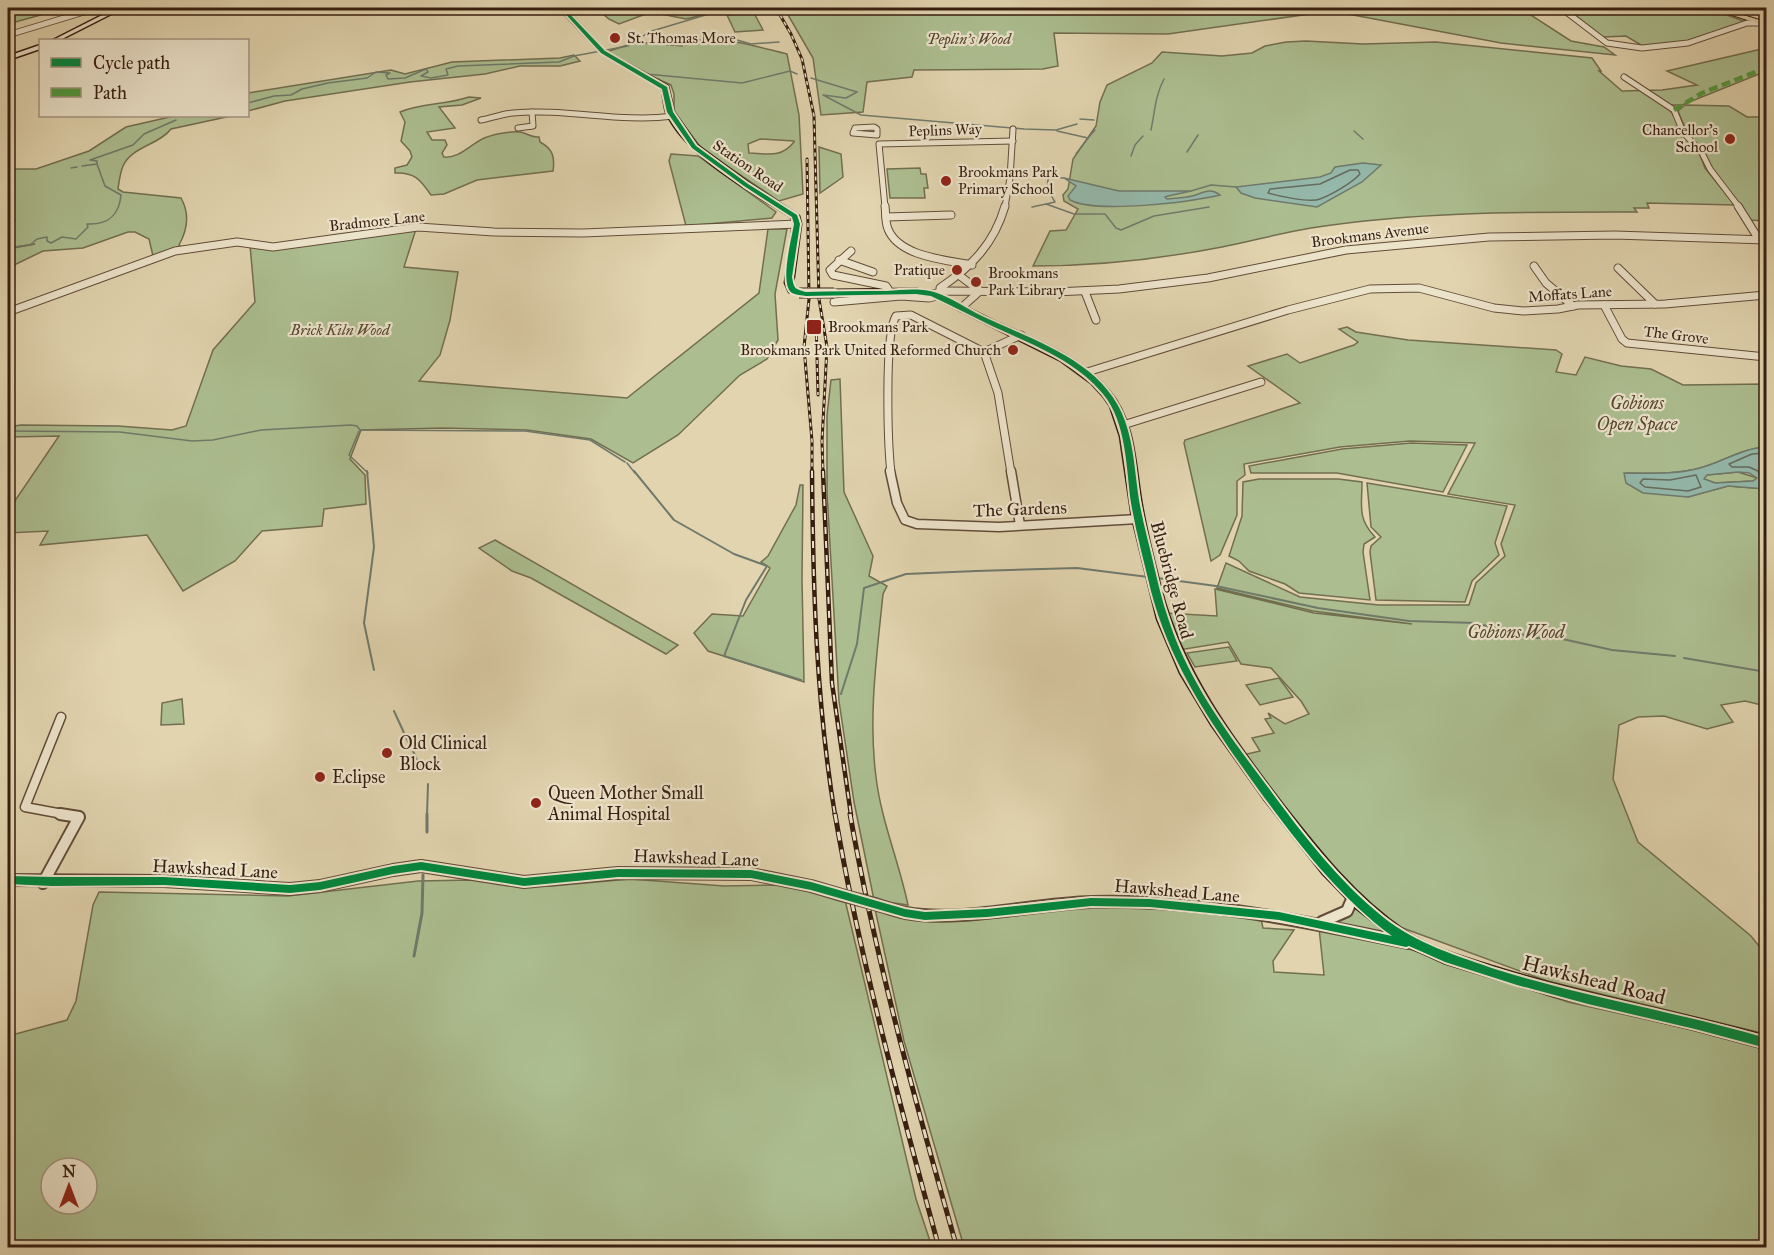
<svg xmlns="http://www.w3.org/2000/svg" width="1774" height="1255" font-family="'IM FELL Great Primer',serif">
<rect width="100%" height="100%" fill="#e1d4af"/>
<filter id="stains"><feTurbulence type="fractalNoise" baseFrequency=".00333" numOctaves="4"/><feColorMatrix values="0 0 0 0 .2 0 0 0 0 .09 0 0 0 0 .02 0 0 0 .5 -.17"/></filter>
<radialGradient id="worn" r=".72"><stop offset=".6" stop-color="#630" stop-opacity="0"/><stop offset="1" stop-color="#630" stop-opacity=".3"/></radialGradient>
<!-- green -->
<g fill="#acbe90" stroke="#726e50" stroke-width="1.5" fill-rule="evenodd">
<path d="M8 8H49L55 11 8 24Z"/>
<path d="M596 8H719L711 13 686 19 651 12 619 24 609 19Z"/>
<path d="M784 8H1520L1571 41 1604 47 1615 55 1501 43 1348 14 1317 13 1168 34 1054 33 1058 66 1043 69 914 70 912 77 867 82 863 112 821 115 813 58Z"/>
<path d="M1566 8H1708L1746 22 1684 42 1646 48 1626 36 1603 37Z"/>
<path d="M754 13 763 30 735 32 727 15Z"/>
<path d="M673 37 691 41 685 45C715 32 757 47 787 54L799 115 803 194 779 201 702 149 674 112V94L671 85C648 75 627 64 606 52L637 42 683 46 665 42ZM760 139 794 141V142C781 158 769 154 749 153L748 144Z"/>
<path d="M1306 41 1363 44 1436 42 1592 58 1601 71H1599L1622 91 1662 90 1697 85 1667 71 1766 48V75L1759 74 1682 105H1667L1677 121 1680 131 1700 155 1705 168 1735 205 1647 203 1649 208H1634L1637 212C1528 212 1419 211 1311 228 1281 233 1252 241 1222 247 1160 259 1096 266 1033 266L1050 231 1066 230 1078 209 1064 201 1063 195 1068 189 1073 159 1096 126 1100 102 1107 85 1152 63 1162 52 1222 56 1252 53 1265 46 1286 42Z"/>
<path d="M574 55 580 61 560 66H520L485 74 410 82 285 101 248 111V93L391 70 405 74 452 62 560 58Z"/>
<path d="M469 97 481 98 462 105 439 107 455 128 427 132 432 140H445L447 145 442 153 444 157C460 159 472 142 487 137 495 134 512 131 520 132 527 133 531 138 539 137L540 142C553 149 555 157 553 171L477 180 444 194 431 195C420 179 414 172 395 173V168L407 165 412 157 410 151 401 141 405 122 400 112C422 103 446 105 469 97Z"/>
<path d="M1685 105 1729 106 1747 117H1766V221L1750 220C1727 184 1693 152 1678 111Z"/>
<path d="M174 116H231L171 129C159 145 132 146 123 166 120 173 119 182 118 189L123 192 181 198C190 214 188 229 179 245L181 247 153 256 149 239 135 232H128L83 248 43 251 8 268V249L35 244 8 248V230L15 220 8 215V169H36L89 151 126 127Z"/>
<path d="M819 147 841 154 843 177 820 193Z"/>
<path d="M671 154 698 156 776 212 772 218 686 226 669 161Z"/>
<path d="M920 168 921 174H926L928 188H924L925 198H890L887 169Z"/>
<path d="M416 229 404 267 458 272 450 320 440 355 419 381 627 398 759 293 768 229H787L775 294 778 340 767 359 740 375 678 435 633 463 591 439 527 430 442 428 361 430 350 459 365 475 366 504 324 509 322 526 262 531 235 561 183 591 147 535 40 545 48 531 8 533V511L59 436 8 437V427L21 425 118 426 172 430 186 426 213 350 255 302 250 245 257 248 271 249Z"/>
<path d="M1347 327 1356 332 1408 340 1556 350 1562 354 1556 372 1576 375 1585 357 1621 366 1651 369 1683 385 1766 384V447C1739 449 1724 462 1700 468 1675 475 1651 473 1625 473L1688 497 1728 486 1766 489V706L1745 701 1721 705 1733 722 1707 729 1664 716 1638 717 1619 725 1613 779 1638 842 1751 936 1766 955V1034L1547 981 1400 927 1361 898 1332 867 1243 755 1260 751 1252 738 1274 733 1265 719 1271 718 1268 713 1285 724 1309 714 1301 701 1271 668 1241 664 1228 642 1179 650 1165 613 1217 616 1215 589 1314 613 1412 624 1313 611 1217 588 1226 563 1300 597 1379 605H1469L1476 583 1505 556 1501 544 1515 505 1448 494 1475 443 1410 441 1340 447 1244 464 1245 475 1237 481V515L1220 555 1211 561 1184 443 1185 440 1300 403 1248 366 1287 354 1300 363 1354 345 1358 342 1339 329Z"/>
<path d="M840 379 844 492 873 556 869 576 887 586 883 594C877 654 868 716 876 777 881 820 899 862 908 905L874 900 854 802 839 701 827 493V415L831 380Z"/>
<path d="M1411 443 1467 445 1443 492 1337 473H1251L1249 466 1342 449Z"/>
<path d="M1738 472 1757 478 1753 481 1715 483 1704 479 1706 475Z"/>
<path d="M1259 479H1338L1362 482C1362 506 1357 518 1375 537L1364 544 1363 552 1370 600 1299 593 1285 584 1249 571 1239 561 1229 556 1242 516 1243 482Z"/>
<path d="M1367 483 1507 506 1495 543 1499 555 1472 581 1465 602 1376 600 1370 552 1371 546 1381 537 1371 527Z"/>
<path d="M800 485H803L802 579 804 682 708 651 694 633 712 614 743 616 770 568 761 562 768 556 796 505Z"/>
<path d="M495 540 678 645 666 654 531 578 512 571 479 548Z"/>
<path d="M1229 647 1237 661 1195 667 1187 653Z"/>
<path d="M1279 678 1293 697 1260 705 1246 685Z"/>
<path d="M182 699 184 724 161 725 162 703Z"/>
<path d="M630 879 724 886 780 885 845 900 916 1199 932 1247 8 1248V1036L67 1020 76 1001 93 905 99 892 288 896 418 881 473 880 516 886H552ZM51 1168H87V1204H51Z"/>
<path d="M1106 906 1137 907 1261 919 1263 928 1294 930 1273 961 1274 972 1324 975 1319 928 1379 939 1568 1002 1712 1034 1766 1049V1247H964L904 1041 875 909 921 921 985 919Z"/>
<path d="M1354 909H1360L1392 934 1340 924 1338 920Z"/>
</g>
<!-- water -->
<g fill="#94b8aa" stroke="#6f7a6c" stroke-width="1.5" fill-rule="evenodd">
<path d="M1363 163 1381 165 1362 182 1317 207 1255 198 1241 193 1236 187 1320 177 1331 173 1335 167Z"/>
<path d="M1064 178 1119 191H1191L1168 196 1165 197 1167 199C1175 198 1184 198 1192 196 1203 193 1210 187 1220 195 1190 202 1096 214 1070 200L1068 196 1076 186Z"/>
<path d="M1766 447V489L1728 486 1688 497 1643 493 1626 483 1624 473C1650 473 1674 475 1700 468 1723 462 1742 448 1766 447ZM1738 472 1749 473 1757 478 1753 481 1715 483 1704 479 1707 475Z"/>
</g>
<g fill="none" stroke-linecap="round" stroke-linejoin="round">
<!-- shore -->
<g stroke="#666b5d" stroke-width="1.5">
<path d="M1350 170H1358L1360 174C1352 183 1331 195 1320 199 1310 203 1278 196 1268 193L1270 189 1320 184Z"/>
<path d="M1766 453 1752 454 1729 464 1732 467H1749L1758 471 1762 481 1766 483"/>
<path d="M1696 475 1701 487 1688 491 1645 487 1640 483 1643 479 1670 480Z"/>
</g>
<!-- stream-far2 -->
<g stroke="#6f7a6c" stroke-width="1.5">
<path d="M652 31 729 8"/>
<path d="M646 35 711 41 737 40 751 44 779 42"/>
<path d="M646 74 742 83 790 71 797 74"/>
<path d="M811 78 857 92"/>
<path d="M857 92 846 98 823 95 861 115 1024 129 1056 130 1077 124"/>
<path d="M248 103 274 96 291 95 302 89 328 83 367 78 376 72 390 73 386 75 388 79 405 78 426 69 428 72 421 76 431 78 448 75 446 69 458 66 559 62 574 56 628 46 649 32"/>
<path d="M1080 119 1094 120"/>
<path d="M1151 130C1155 111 1155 96 1164 79"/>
<path d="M1057 131 1088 138 1095 130"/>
<path d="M1354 131 1363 139"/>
<path d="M1187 152 1198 135"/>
<path d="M1076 154 1088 138"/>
<path d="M1131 156 1135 145 1143 136"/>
<path d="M82 166 97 164V161L90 160 133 145 144 134 176 120"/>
<path d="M71 168 77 167"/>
<path d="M1064 178 1049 177C1045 186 1050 194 1055 202L1046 204 1074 214H1105L1116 228 1121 230 1154 216 1209 207"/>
<path d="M1191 191 1211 185 1236 187"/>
<path d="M1032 207 1046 204"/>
<path d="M8 248 30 245 37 239 47 237V241L51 243 62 237 76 239 88 227 87 224C108 225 119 216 121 195L105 186 97 164"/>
<path d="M8 431 120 432 192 441 213 440 261 430 351 425 357 426 360 430 525 431 590 440 625 462"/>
<path d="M359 431 349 455 368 473"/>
<path d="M627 463 635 473"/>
</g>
<!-- stream-far1 -->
<g stroke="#6f7a6c" stroke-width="2">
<path d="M367 471 374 547 364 623 374 670"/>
<path d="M634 471 674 520 734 554 767 566 746 600 724 656 801 680"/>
<path d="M1157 578 1216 586 1318 608 1409 621 1475 623 1536 638H1558L1612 650 1675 656"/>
<path d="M1684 658 1766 672"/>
<path d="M841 694 857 644 864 588 906 574 976 571 1077 568 1148 577"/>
<path d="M394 711 410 746"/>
<path d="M413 751 421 769"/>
<path d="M427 815 428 784"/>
</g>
<!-- stream -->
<g stroke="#6f7a6c" stroke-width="3">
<path d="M427 832V814"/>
<path d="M414 956 422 913 423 875"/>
</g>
<!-- street-far3 casing -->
<g stroke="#624c38" stroke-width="7">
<g id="street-far3">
<path d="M1561 8 1607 43 1642 48 1688 43 1747 23H1764"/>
<path d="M8 35 87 11 109 12"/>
<path d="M1624 77 1674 110 1683 132 1702 153 1710 169 1739 207"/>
<path d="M481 120C492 118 502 114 513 113 566 108 620 123 673 116"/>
<path d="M874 127 877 129V135L853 133 855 128Z"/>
<path d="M518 128 533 126 532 112"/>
<path d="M885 207 879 144 1013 141"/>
<path d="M1005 207 1010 178 1013 129"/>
</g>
</g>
<!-- street-far2 casing -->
<g stroke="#624c38" stroke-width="9">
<g id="street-far2">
<path d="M885 206C886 213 885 222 888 229 899 257 947 260 972 265"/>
<path d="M1738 206 1758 238"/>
<path d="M886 217 951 215"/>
<path d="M851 251 830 270 833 275 886 286 890 292"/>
<path d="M839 260 873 272"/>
<path d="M1534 266 1546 283 1573 306"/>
<path d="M1618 268 1655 304"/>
<path d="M960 276 980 291"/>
<path d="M940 291V288C972 266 994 244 1005 206"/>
<path d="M1085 292 1096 320"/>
<path d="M933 294 945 291 1055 292 1119 289 1208 278 1346 250 1489 237 1615 235 1766 240"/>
<path d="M834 302 901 296 929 298 937 296"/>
<path d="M1604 305 1622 339 1627 343 1766 357"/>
<path d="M961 308 980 291"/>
<path d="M8 312 175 251 237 242 273 247 418 227 494 232 583 233 797 224"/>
<path d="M984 352 1021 335"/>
<path d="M1084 373 1288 310 1370 289 1419 288 1494 308 1523 311 1558 309 1578 305 1665 304 1766 295"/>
<path d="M1123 425 1261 382"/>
<path d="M891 473C888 446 884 335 896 316L911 315 984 352 998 393 1011 473"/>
</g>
</g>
<!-- street-far1 casing -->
<g stroke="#624c38" stroke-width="11">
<g id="street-far1">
<path d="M890 471 897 503 905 520 917 524 999 527 1138 519"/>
<path d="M1011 471 1020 525"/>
<path d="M61 717 25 807 68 815"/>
</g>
</g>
<!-- street casing -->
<g stroke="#624c38" stroke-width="14">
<g id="street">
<path d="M8 880 164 881 290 889 320 886 393 870 421 866 524 882 618 873 751 874 811 886 845 896"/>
<path d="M43 883 79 817 60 814"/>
<path d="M875 904C885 907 895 911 906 913 962 923 1034 903 1092 902 1199 899 1304 921 1408 943"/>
<path d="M1322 922 1347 911 1353 897"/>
</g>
</g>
<!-- secondary casing -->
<g stroke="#371e10" stroke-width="3">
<g id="secondary">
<path d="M116 8H123L60 40H53Z"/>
<path d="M559 8H565L605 51 668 86 674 112 697 145 749 183 799 216 801 224 793 283 796 288 802 291V295L789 292 785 283 793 224 791 217C752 192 685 156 666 112 664 105 663 96 662 89L601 53Z"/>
<path d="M40 45V49L8 60V56Z"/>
<path d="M916 289 936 292C956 302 976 312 996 322 1036 340 1080 356 1109 391 1136 422 1135 468 1142 506 1147 534 1154 562 1161 589 1182 671 1232 738 1283 805 1319 851 1356 898 1405 931 1432 949 1464 957 1495 967 1584 995 1676 1011 1766 1036V1049L1695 1030 1553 996 1444 963 1402 944 1356 908 1323 874 1264 799 1212 726 1180 673 1157 619 1132 517 1120 436 1110 406 1103 396 1091 383 1061 361 931 296 916 295 834 296 829 293 834 290Z"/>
</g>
</g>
<!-- primary casing -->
<g stroke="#371e10" stroke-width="2">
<path id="primary" d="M1710 8H1720L1766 22V26Z"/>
</g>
<!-- street-far3 -->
<use href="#street-far3" stroke="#ece3cb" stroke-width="5"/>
<!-- street-far2 -->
<use href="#street-far2" stroke="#ece3cb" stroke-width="7"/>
<!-- street-far1 -->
<use href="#street-far1" stroke="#ece3cb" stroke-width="8"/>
<!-- street -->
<use href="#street" stroke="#ece3cb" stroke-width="10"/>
<!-- secondary -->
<use href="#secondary" fill="#ece3cb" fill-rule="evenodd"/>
<!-- primary -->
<use href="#primary" fill="#e1d4af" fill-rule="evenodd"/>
<!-- rail-far2 casing -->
<g stroke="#371e10" stroke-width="3">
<g id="rail-far2">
<path d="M776 8 791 34 802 59 814 116 819 299 827 347 822 441 823 473"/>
<path d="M807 159 809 299 804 347 812 441V473"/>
<path d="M816 320 818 395"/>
</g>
</g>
<!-- rail-far1 casing -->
<g stroke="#371e10" stroke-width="4.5">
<g id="rail-far1">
<path d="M812 471C813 587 816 701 835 815"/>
<path d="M823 471 832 683 851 815"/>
</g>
</g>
<!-- rail casing -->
<g stroke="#371e10" stroke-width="5">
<g id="rail">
<path d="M835 814C860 960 900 1104 939 1248"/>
<path d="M850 814C876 961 916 1104 957 1248"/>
</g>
</g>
<!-- rail-far2 -->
<use href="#rail-far2" stroke="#ece3cb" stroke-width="1.5" stroke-dasharray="4" stroke-linecap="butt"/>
<!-- rail-far1 -->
<use href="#rail-far1" stroke="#ece3cb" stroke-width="2" stroke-dasharray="7" stroke-linecap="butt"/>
<!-- rail -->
<use href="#rail" stroke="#ece3cb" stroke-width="3" stroke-dasharray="9" stroke-linecap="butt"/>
<!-- street-bridge casing -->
<g stroke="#624c38" stroke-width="14" stroke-linecap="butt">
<path id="street-bridge" d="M845 896 875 904"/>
</g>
<!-- secondary-bridge casing -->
<g stroke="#371e10" stroke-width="11" stroke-linecap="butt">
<path id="secondary-bridge" d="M799 293H834"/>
</g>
<!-- street-bridge -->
<use href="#street-bridge" stroke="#ece3cb" stroke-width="10"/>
<!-- secondary-bridge -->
<use href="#secondary-bridge" stroke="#ece3cb" stroke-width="9"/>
<!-- quiet -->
<path stroke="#519a3c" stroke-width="4.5" stroke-dasharray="9 4.5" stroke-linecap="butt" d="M1674 110 1702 93 1766 68"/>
<!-- cycleway casing -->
<g stroke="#ece3cb" stroke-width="4">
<path id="cycleway" d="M560 8H564L605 51 667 87 673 112 696 146 748 184 797 215 800 224 792 277C794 289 795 289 806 292 833 291 860 291 887 291 902 290 919 288 934 292 951 297 967 309 982 316 1034 341 1104 361 1125 421 1134 446 1135 474 1139 500 1143 523 1149 544 1154 566 1158 583 1162 601 1168 618 1188 681 1228 734 1267 786 1301 832 1337 880 1383 917 1417 944 1457 956 1498 970 1586 997 1677 1012 1766 1038V1048L1695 1029 1588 1004 1517 985 1445 962 1409 946 1406 947 1279 920 1150 907 1091 906 987 917 925 920 905 917 811 890 751 878 618 877 524 886 421 870 393 874 320 890 290 893 164 885 52 886 8 884V876L52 877H164L290 885 320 882 393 866 421 862 524 878 618 869 751 870 811 882 905 909 925 912 987 909 1091 898 1150 899 1279 912 1392 936C1338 896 1298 843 1258 789 1213 726 1171 667 1151 591 1144 562 1136 532 1131 503 1126 468 1127 423 1103 394 1075 360 1031 344 992 326 972 316 952 306 931 296L916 294 806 296C802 295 796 295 792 293 779 285 792 237 794 224L792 217 744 186 692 148 667 112 662 89 601 53Z"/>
</g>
<!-- cycleway -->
<use href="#cycleway" fill="#00873e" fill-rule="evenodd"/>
</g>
<!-- markers -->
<g fill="#8f2418" stroke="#ece3cb" stroke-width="2">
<circle cx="615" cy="38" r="6"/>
<circle cx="1730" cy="139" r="6"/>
<circle cx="946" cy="181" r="6"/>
<circle cx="957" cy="270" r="6"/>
<circle cx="976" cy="282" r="6"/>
<rect x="806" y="319" width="16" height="16" rx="3"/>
<circle cx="1013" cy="350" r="6"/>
<circle cx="387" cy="753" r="6"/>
<circle cx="320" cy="777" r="6"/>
<circle cx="536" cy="803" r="6"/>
</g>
<g text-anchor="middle" stroke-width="4.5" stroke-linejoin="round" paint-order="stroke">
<!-- far-poi labels -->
<g font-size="15" fill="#371e10" stroke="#ece3cb" text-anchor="start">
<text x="627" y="43">St. Thomas More</text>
<text x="1718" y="135" text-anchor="end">Chancellor's<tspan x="1718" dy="17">School</tspan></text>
<text x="958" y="177">Brookmans Park<tspan x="958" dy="17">Primary School</tspan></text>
<text x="945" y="275" text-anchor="end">Pratique</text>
<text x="988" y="278">Brookmans<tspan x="988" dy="17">Park Library</tspan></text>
<text x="828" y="332">Brookmans Park</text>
<text x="1001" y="355" text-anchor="end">Brookmans Park United Reformed Church</text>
</g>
<!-- far-park labels -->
<g font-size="15" font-style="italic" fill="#544630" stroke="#ece3cb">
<text x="969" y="44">Peplin's Wood</text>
<text x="340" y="335">Brick Kiln Wood</text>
</g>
<!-- far-street labels -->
<g font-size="15" fill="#371e10" stroke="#ece3cb">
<text transform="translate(945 130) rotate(-2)" y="5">Peplins Way</text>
<text transform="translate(748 166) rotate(34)" y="5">Station Road</text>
<text transform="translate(377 221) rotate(-6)" y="5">Bradmore Lane</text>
<text transform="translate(1370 235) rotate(-7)" y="5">Brookmans Avenue</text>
<text transform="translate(1570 294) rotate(-4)" y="5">Moffats Lane</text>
<text transform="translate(1676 335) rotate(7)" y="5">The Grove</text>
</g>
<!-- park labels -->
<g font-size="18" font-style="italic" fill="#544630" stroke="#ece3cb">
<text x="1637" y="409">Gobions<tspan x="1637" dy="21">Open Space</tspan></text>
<text x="1516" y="638">Gobions Wood</text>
</g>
<!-- street labels -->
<g font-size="18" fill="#371e10" stroke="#ece3cb">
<text transform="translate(1020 509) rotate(-2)" y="6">The Gardens</text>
<text transform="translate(1172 580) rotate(75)" y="6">Bluebridge Road</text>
<text transform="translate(696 858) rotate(2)" y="6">Hawkshead Lane</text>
<text transform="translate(215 869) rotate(3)" y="6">Hawkshead Lane</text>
<text transform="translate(1177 891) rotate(5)" y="6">Hawkshead Lane</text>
</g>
<!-- poi labels -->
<g font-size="18" fill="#371e10" stroke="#ece3cb" text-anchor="start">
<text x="399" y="749">Old Clinical<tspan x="399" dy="21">Block</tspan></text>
<text x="332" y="783">Eclipse</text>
<text x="548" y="799">Queen Mother Small<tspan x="548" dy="21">Animal Hospital</tspan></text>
</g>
<!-- near-street labels -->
<g font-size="21" fill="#371e10" stroke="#ece3cb">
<text transform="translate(1594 980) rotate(14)" y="7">Hawkshead Road</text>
</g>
</g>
<!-- margin -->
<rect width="1774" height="1255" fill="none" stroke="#e1d4af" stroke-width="30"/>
<rect x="9" y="9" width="1756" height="1237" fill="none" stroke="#371e10" stroke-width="3"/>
<rect x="15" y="15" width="1744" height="1225" fill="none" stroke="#371e10" stroke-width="1.5"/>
<!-- legend -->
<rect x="39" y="39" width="210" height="78" fill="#ece3cb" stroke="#a49480" stroke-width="1.5"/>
<rect x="51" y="58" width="30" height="9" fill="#00873e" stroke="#a49480" stroke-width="1.5"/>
<text x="93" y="69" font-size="18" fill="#371e10">Cycle path</text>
<rect x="51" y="88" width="30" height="9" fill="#519a3c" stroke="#a49480" stroke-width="1.5"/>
<text x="93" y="99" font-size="18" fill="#371e10">Path</text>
<!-- north arrow -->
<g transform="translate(69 1186)"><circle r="28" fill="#ece3cb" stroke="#a49480" stroke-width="1.5"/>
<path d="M0-4.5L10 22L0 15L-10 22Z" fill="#8f2418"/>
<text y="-9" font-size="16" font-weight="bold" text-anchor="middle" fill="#371e10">N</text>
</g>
<rect width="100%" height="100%" filter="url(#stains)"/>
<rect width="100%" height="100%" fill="url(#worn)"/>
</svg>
